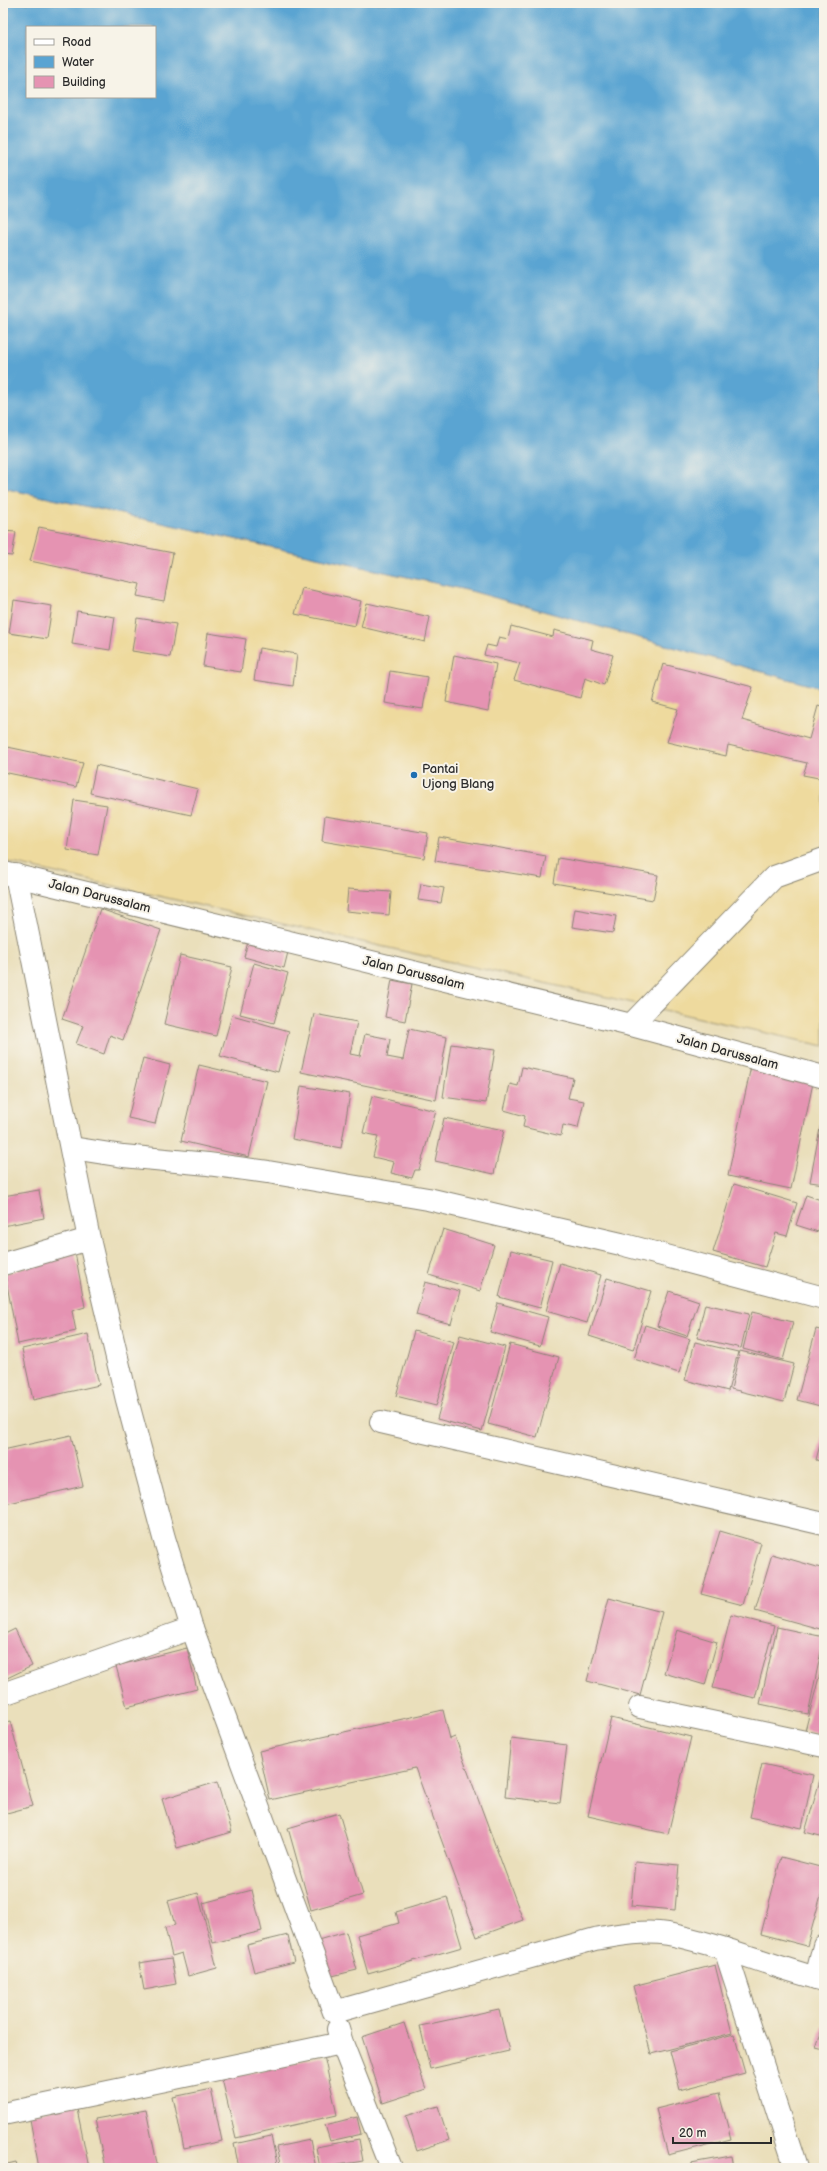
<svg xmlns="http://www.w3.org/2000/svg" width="827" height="2171" font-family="'Balsamiq Sans',sans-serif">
<rect width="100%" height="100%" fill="#f7f3e8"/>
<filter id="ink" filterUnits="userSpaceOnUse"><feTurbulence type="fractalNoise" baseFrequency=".025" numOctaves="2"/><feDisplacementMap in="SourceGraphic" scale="8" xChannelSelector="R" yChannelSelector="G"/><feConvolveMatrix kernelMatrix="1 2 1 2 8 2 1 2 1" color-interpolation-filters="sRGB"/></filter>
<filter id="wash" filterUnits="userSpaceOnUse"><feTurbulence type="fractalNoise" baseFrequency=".012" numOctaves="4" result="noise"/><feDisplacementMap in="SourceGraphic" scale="16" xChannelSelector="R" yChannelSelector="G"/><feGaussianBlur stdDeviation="0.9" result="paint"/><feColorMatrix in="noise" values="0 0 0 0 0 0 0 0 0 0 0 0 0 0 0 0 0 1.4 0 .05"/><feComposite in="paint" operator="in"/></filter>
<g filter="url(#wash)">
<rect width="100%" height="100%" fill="#eadfbb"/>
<!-- sand -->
<path fill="#eeda9e" stroke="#8c8264" d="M3 488 471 591 824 689V1046L3 861Z"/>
<!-- water -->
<path fill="#5aa4d2" stroke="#42687e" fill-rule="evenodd" d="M3 3H824V689L471 591 3 488ZM27 27H155V97H27Z"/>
<g id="blocks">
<!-- building -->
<g fill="#e593b2">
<path d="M39 527 173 553 164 601 137 596 140 584 30 561Z"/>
<path d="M3 531 16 532 12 556 3 555Z"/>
<path d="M302 588 361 601 355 626 295 614Z"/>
<path d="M14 600 52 606 47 639 9 633Z"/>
<path d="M367 603 430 617 425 642 361 627Z"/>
<path d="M77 611 115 617 110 650 72 644Z"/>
<path d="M137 618 176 624 170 657 132 651Z"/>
<path d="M511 626 553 637 554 630 593 640 591 649 613 655 604 685 585 678 580 698 514 680 520 663 484 655 487 645 496 647 499 637 508 639Z"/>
<path d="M208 633 246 639 241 672 203 666Z"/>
<path d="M259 648 297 654 293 686 254 680Z"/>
<path d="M454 655 496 664 488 711 446 702Z"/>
<path d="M663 664 753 687 742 720 809 739 818 706 824 708V779L803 775 807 763 728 745 726 756 667 742 678 709 652 702Z"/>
<path d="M390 671 428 677 423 709 385 703Z"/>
<path d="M3 746 83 763 76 787 3 772Z"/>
<path d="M96 765 198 789 191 815 90 793Z"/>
<path d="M74 800 107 805 98 855 67 850Z"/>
<path d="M325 816 428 833 424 858 322 841Z"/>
<path d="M439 837 546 856 542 878 435 861Z"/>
<path d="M558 858 658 875 653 900 554 883Z"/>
<path d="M421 884 444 888 441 903 418 900Z"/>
<path d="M348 889 391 892 389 915 346 911Z"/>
<path d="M100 909 161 930 123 1040 110 1035 104 1054 76 1044 83 1026 62 1019Z"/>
<path d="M575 909 616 916 613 933 572 927Z"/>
<path d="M249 938 289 948 284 968 244 957Z"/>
<path d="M180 955 232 967 216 1036 164 1024Z"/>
<path d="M254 963 288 973 274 1023 240 1014Z"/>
<path d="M392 980 412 984 405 1021 385 1017Z"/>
<path d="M314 1014 357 1022 350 1054 360 1056 365 1034 390 1039 387 1057 403 1060 409 1029 447 1037 436 1100 301 1072Z"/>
<path d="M232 1015 289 1031 278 1072 220 1056Z"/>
<path d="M451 1044 495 1050 486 1103 443 1097Z"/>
<path d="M143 1058 170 1065 155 1124 128 1118Z"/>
<path d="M199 1065 267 1081 249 1157 181 1141Z"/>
<path d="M751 1066 814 1078 791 1189 728 1176Z"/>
<path d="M522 1067 573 1078 568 1098 584 1101 578 1128 563 1125 561 1136 523 1127 525 1116 504 1110 510 1084 518 1086Z"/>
<path d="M301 1086 350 1094 341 1148 292 1139Z"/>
<path d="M372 1096 436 1111 419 1170H415L412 1178 391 1173 394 1162 373 1157 378 1136 363 1133Z"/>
<path d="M823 1112H824V1184L810 1182Z"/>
<path d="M444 1118 504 1130 494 1174 435 1161Z"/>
<path d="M734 1184 797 1203 787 1236 776 1233 765 1267 713 1252Z"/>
<path d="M39 1190 44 1218 3 1226V1196Z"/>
<path d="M806 1195 824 1201V1214L818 1232 796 1225Z"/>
<path d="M443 1229 494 1245 480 1291 429 1275Z"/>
<path d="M511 1250 552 1260 540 1308 499 1297Z"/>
<path d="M75 1252 85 1307 72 1311 76 1331 18 1344 5 1274Z"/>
<path d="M560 1263 601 1275 587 1323 546 1311Z"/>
<path d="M607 1278 651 1291 633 1350 589 1336Z"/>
<path d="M425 1282 460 1291 451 1324 416 1315Z"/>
<path d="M669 1291 699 1301 687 1336 657 1326Z"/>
<path d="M498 1303 548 1317 540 1346 490 1332Z"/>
<path d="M705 1304 749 1314 741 1348 697 1338Z"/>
<path d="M752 1312 793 1322 783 1360 743 1349Z"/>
<path d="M645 1325 690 1339 679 1373 634 1359Z"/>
<path d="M816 1329 824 1331V1407L797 1400Z"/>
<path d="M414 1331 454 1342 436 1406 396 1396Z"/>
<path d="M88 1334 99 1385 33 1400 22 1349Z"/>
<path d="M460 1335 505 1347 482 1431 437 1419Z"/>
<path d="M695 1342 738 1352 728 1391 685 1380Z"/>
<path d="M510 1344 559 1357 537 1437 488 1424Z"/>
<path d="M740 1351 794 1364 784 1402 731 1389Z"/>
<path d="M824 1429V1462L816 1460Z"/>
<path d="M71 1435 83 1486 5 1504 3 1494V1450Z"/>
<path d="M720 1531 761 1543 743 1605 701 1594Z"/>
<path d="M772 1554 824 1569V1615L820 1629 755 1611Z"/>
<path d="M609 1598 662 1612 640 1695 587 1681Z"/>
<path d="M731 1615 774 1626 755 1698 713 1688Z"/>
<path d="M777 1627 824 1637 808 1714 760 1704Z"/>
<path d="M15 1629 32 1666 3 1680V1635Z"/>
<path d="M677 1630 717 1642 705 1685 664 1673Z"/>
<path d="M187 1648 197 1689 127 1707 116 1666Z"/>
<path d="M824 1658V1735L805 1731Z"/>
<path d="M443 1710 450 1739 455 1737 523 1920 477 1937 415 1768 270 1800 259 1751Z"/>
<path d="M611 1718 691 1737 668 1834 588 1816Z"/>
<path d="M10 1721 33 1806 3 1814V1723Z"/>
<path d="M511 1738 567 1745 560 1803 505 1797Z"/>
<path d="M762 1764 813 1775 802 1828 750 1817Z"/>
<path d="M820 1780 824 1781V1837L805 1832Z"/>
<path d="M217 1782 232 1832 177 1848 162 1799Z"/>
<path d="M339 1813 363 1895 311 1910 288 1828Z"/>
<path d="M781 1857 824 1868V1884L807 1946 761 1934Z"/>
<path d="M635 1861 679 1865 675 1910 631 1906Z"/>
<path d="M252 1890 262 1931 213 1943 203 1903Z"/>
<path d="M198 1893 217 1968 188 1976 182 1953 172 1956 165 1928 175 1925 168 1901Z"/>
<path d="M447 1897 462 1947 368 1974 357 1935 399 1923 396 1912Z"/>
<path d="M346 1932 357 1970 328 1977 318 1940Z"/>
<path d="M288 1935 294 1962 254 1972 247 1945Z"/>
<path d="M171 1958 176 1984 144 1990 139 1963Z"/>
<path d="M715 1965 732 2033 651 2054 633 1986Z"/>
<path d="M499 2009 509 2051 430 2069 420 2026Z"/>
<path d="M404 2023 426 2089 383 2103 362 2037Z"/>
<path d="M824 2023V2050L816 2048Z"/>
<path d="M734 2034 745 2073 680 2090 670 2051Z"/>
<path d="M324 2056 337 2115 236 2138 222 2079Z"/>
<path d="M211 2089 222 2141 184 2149 173 2097Z"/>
<path d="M719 2093 731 2139 668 2155 656 2109Z"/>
<path d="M76 2104 89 2168H39L29 2114Z"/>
<path d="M438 2106 449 2140 417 2151 406 2116Z"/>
<path d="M146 2110 158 2168H105L95 2119Z"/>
<path d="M357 2117 361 2134 330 2141 325 2125Z"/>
<path d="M271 2136 278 2168H239L234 2144Z"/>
<path d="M359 2139 363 2161 320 2168 316 2147Z"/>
<path d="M310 2140 316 2168H281L276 2147Z"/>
<path d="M731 2156 733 2168H691V2163Z"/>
<path d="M16 2162 18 2168H3V2165Z"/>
</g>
</g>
</g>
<g filter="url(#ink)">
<use href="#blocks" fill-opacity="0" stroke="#8a8573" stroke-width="1"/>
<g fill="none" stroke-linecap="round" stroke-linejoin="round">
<!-- minor casing -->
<g stroke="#8a8573" stroke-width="24">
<g id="minor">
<path d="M4 873 631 1025 824 1077"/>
<path d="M16 875 89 1239 127 1400 164 1538 192 1628 334 2012 595 1939C618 1935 644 1930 668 1934 721 1944 772 1967 824 1980"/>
<path d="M631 1025 774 877 824 859"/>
<path d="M72 1148 123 1156 208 1164 268 1172 428 1199 621 1244 824 1298"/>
<path d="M3 1264 89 1239"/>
<path d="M381 1422 824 1524"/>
<path d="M3 1694 192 1628"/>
<path d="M640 1707 824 1746"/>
<path d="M725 1949 796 2168"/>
<path d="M816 1978 824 1946"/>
<path d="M338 2029 342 2043 391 2168"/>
<path d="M3 2114 342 2043"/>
</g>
</g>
<!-- minor -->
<use href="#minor" stroke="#fff" stroke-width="22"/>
</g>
</g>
<!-- markers -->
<circle fill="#1f6fb2" stroke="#f7f3e8" stroke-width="1.5" cx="414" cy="775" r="4"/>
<g text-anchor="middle" stroke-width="4" stroke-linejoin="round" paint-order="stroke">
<!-- poi labels -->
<g font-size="13" fill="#2b2b2b" stroke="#f7f3e8" text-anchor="start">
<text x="422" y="773">Pantai<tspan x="422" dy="15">Ujong Blang</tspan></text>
</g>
<!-- street labels -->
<g font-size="13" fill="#2b2b2b" stroke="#f7f3e8">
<text transform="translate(100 895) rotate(14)" y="5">Jalan Darussalam</text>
<text transform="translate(414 972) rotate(14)" y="5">Jalan Darussalam</text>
<text transform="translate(728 1051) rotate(15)" y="5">Jalan Darussalam</text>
</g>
</g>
<!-- margin -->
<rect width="827" height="2171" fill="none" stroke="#f7f3e8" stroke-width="16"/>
<!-- legend -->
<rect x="26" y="26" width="130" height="72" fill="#f7f3e8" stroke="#a5a39c"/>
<rect x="34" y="39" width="20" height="6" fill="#ffffff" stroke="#a5a39c"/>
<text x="62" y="46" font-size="12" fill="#2b2b2b">Road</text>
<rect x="34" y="56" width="20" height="12" fill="#5aa4d2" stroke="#a5a39c"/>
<text x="62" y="66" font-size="12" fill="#2b2b2b">Water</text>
<rect x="34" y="76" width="20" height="12" fill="#e593b2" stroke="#a5a39c"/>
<text x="62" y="86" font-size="12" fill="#2b2b2b">Building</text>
<!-- scale -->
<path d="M673 2137v6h98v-6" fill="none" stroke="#2b2b2b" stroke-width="2"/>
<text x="679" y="2137" font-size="12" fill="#2b2b2b" stroke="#f7f3e8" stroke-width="3" paint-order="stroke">20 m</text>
</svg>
